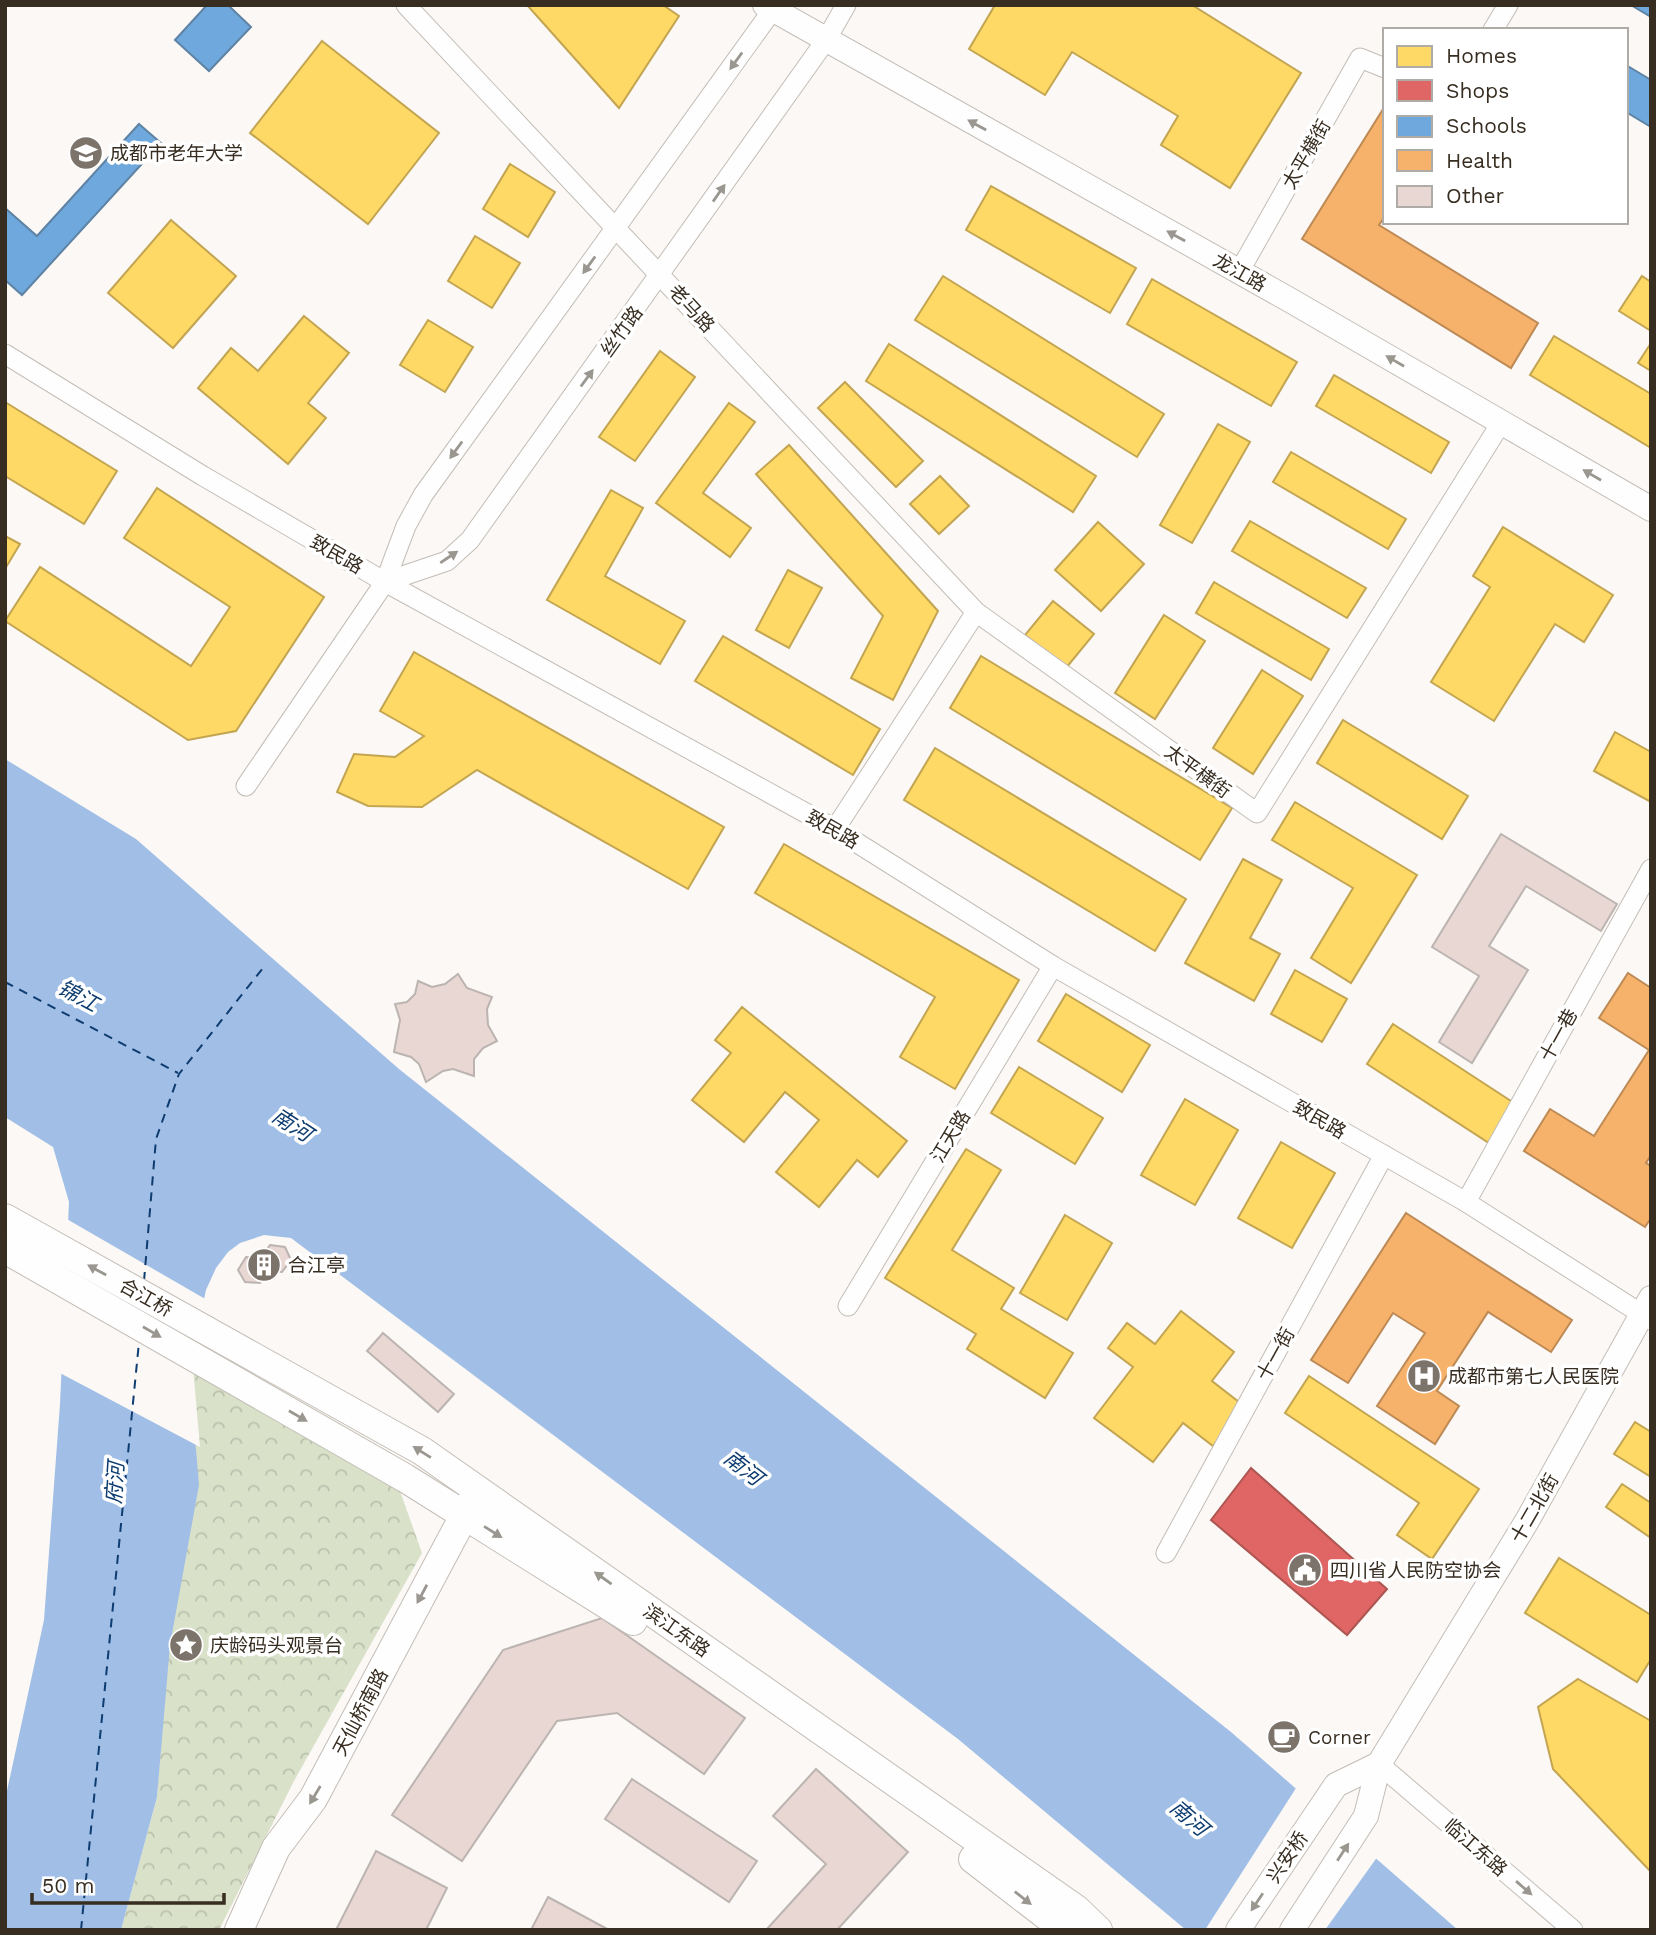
<svg xmlns="http://www.w3.org/2000/svg" width="1656" height="1935" font-family="'Work Sans','Noto Sans SC',sans-serif">
<defs>
<pattern id="park-crowns" width="20" height="18" patternUnits="userSpaceOnUse" patternTransform="scale(1.75)"><rect width="20" height="18" fill="#d9e1c9"/><path d="M2 6a3 3 0 1 1 6 0M12 15a3 3 0 1 1 6 0" fill="none" stroke="#bbc1ac"/></pattern>
</defs>
<rect width="100%" height="100%" fill="#fbf8f5"/>
<!-- park -->
<path fill="url(#park-crowns)" d="M189 1368 395 1477 422 1553 294 1781 219 1930H121L157 1797Z"/>
<!-- water -->
<path fill="#a1bfe6" d="M5 759 136 839 399 1069 1231 1732 1458 1930H1186L958 1739 291 1238 264 1235 240 1243 228 1252 216 1268 206 1290 189 1367 199 1485 170 1645 157 1797 121 1930H5V1800L44 1620 60 1404 69 1202 53 1147 5 1117Z"/>
<!-- pier -->
<g fill="#fbf8f5">
<path d="M65 1218 207 1300 193 1368 200 1447 58 1372Z"/>
<path d="M1298 1785 1378 1856 1325 1930H1205Z"/>
</g>
<!-- homes -->
<g fill="#ffd966" stroke="#c3a551" stroke-width="2">
<path d="M527 5H663L679 16 619 108Z"/>
<path d="M995 5H1192L1301 73 1230 188 1161 145 1178 116 1072 52 1045 95 969 49Z"/>
<path d="M322 41 439 133 368 224 250 133Z"/>
<path d="M510 164 555 192 528 237 483 209Z"/>
<path d="M991 186 1136 268 1110 313 966 230Z"/>
<path d="M171 220 236 276 173 348 108 293Z"/>
<path d="M475 236 520 263 492 308 448 281Z"/>
<path d="M943 276 1164 414 1137 457 915 320Z"/>
<path d="M1642 276 1651 282V331L1619 311Z"/>
<path d="M1152 279 1297 362 1271 406 1127 324Z"/>
<path d="M304 316 349 353 308 403 326 418 288 464 198 388 231 348 258 371Z"/>
<path d="M428 320 473 347 445 392 400 365Z"/>
<path d="M1554 336 1651 394V448L1530 375Z"/>
<path d="M1651 343V371L1638 363Z"/>
<path d="M889 344 1096 476 1073 512 866 381Z"/>
<path d="M660 351 695 377 635 461 599 437Z"/>
<path d="M1334 375 1449 442 1431 473 1316 406Z"/>
<path d="M845 382 923 461 896 487 818 408Z"/>
<path d="M5 402 117 471 84 524 5 476Z"/>
<path d="M729 403 755 422 703 493 751 528 730 557 656 503Z"/>
<path d="M1218 424 1250 442 1192 543 1160 525Z"/>
<path d="M789 445 938 611 893 700 851 678 883 616 756 474Z"/>
<path d="M1291 452 1406 519 1388 549 1273 482Z"/>
<path d="M940 476 969 506 939 534 910 504Z"/>
<path d="M157 488 324 597 236 731 188 740 5 621 40 567 191 666 230 607 124 538Z"/>
<path d="M611 490 643 508 605 576 685 621 660 664 547 600Z"/>
<path d="M1250 521 1366 588 1347 618 1232 551Z"/>
<path d="M1098 522 1144 564 1101 611 1055 570Z"/>
<path d="M1503 527 1613 595 1584 642 1555 624 1494 721 1431 682 1490 587 1473 576Z"/>
<path d="M5 536 20 544 5 569Z"/>
<path d="M788 570 822 588 789 648 756 630Z"/>
<path d="M1214 582 1329 649 1311 680 1196 613Z"/>
<path d="M1053 601 1094 634 1066 668 1025 635Z"/>
<path d="M1164 615 1205 641 1155 719 1115 693Z"/>
<path d="M723 636 880 729 853 775 695 681Z"/>
<path d="M414 652 724 827 688 889 477 770 422 807 368 806 337 792 354 754 395 757 424 736 380 711Z"/>
<path d="M981 656 1232 808 1200 860 950 708Z"/>
<path d="M1262 670 1303 696 1253 774 1213 748Z"/>
<path d="M1343 720 1468 796 1442 839 1317 763Z"/>
<path d="M1615 732 1651 752V802L1594 771Z"/>
<path d="M935 748 1186 899 1155 951 904 800Z"/>
<path d="M1295 802 1417 875 1351 983 1311 958 1353 888 1272 840Z"/>
<path d="M784 844 1019 980 955 1089 900 1057 935 997 755 893Z"/>
<path d="M1243 859 1282 880 1250 938 1280 954 1254 1001 1185 963Z"/>
<path d="M1295 970 1347 999 1322 1042 1271 1014Z"/>
<path d="M1066 994 1150 1045 1122 1092 1038 1041Z"/>
<path d="M742 1007 907 1141 878 1177 857 1160 819 1207 776 1172 819 1120 785 1092 744 1142 692 1100 731 1053 715 1040Z"/>
<path d="M1393 1024 1514 1103 1489 1143 1367 1064Z"/>
<path d="M1019 1067 1103 1118 1075 1164 991 1113Z"/>
<path d="M1185 1099 1238 1130 1195 1205 1141 1175Z"/>
<path d="M1281 1142 1335 1173 1292 1248 1238 1218Z"/>
<path d="M966 1149 1001 1170 952 1250 1014 1288 1001 1309 1073 1353 1045 1398 967 1349 976 1334 885 1278Z"/>
<path d="M1065 1215 1112 1243 1067 1320 1020 1293Z"/>
<path d="M1181 1311 1234 1352 1212 1381 1244 1406 1213 1446 1183 1423 1153 1462 1094 1418 1133 1367 1108 1348 1127 1323 1155 1344Z"/>
<path d="M1309 1376 1479 1489 1432 1559 1397 1535 1419 1503 1285 1413Z"/>
<path d="M1635 1422 1651 1432V1477L1614 1454Z"/>
<path d="M1622 1484 1651 1503V1538L1606 1507Z"/>
<path d="M1559 1558 1651 1615V1659L1637 1682 1525 1613Z"/>
<path d="M1578 1679 1651 1721V1872L1553 1769 1538 1707Z"/>
</g>
<!-- shops -->
<path fill="#e06666" stroke="#ad5551" stroke-width="2" d="M1251 1468 1387 1589 1347 1635 1211 1520Z"/>
<!-- schools -->
<g fill="#6fa8dc" stroke="#5e83a4" stroke-width="2">
<path d="M207 5H228L251 27 209 71 175 40Z"/>
<path d="M1631 5H1651V17Z"/>
<path d="M1626 65 1651 80V127L1626 112Z"/>
<path d="M139 124 161 143 22 295 5 280V208L37 236Z"/>
</g>
<!-- health -->
<g fill="#f6b26b" stroke="#bd8a55" stroke-width="2">
<path d="M1385 106V216L1379 225 1538 323 1511 368 1302 239Z"/>
<path d="M1628 973 1651 988V1155L1646 1163 1651 1166V1218L1645 1227 1524 1151 1550 1109 1594 1136 1649 1050 1599 1018Z"/>
<path d="M1406 1213 1572 1320 1551 1352 1488 1312 1437 1391 1459 1406 1435 1444 1377 1406 1425 1333 1393 1313 1348 1383 1311 1360Z"/>
</g>
<g fill="none" stroke-linecap="round" stroke-linejoin="round">
<!-- ferry -->
<g stroke="#0e3c70" stroke-width="2" stroke-dasharray="9 7" stroke-linecap="butt">
<path d="M5 982 178 1073"/>
<path d="M144 1281 156 1139 179 1074 263 968"/>
<path d="M81 1930 139 1342"/>
</g>
</g>
<!-- building -->
<g fill="#e8d7d2" stroke="#bcb4b1" stroke-width="2">
<path d="M1501 834 1617 904 1601 931 1526 886 1489 946 1528 970 1472 1063 1439 1042 1479 976 1432 947Z"/>
<path d="M458 974 467 988 492 997 487 1009 488 1025 497 1041 483 1048 474 1059V1076L453 1069 443 1071 426 1082 419 1064 411 1057 394 1052 400 1020 395 1004 407 1002 415 994 418 981 432 987 445 984Z"/>
<path d="M270 1245 285 1247 291 1260 282 1272 268 1271 260 1283 245 1282 238 1270 246 1257 261 1258Z"/>
<path d="M383 1333 454 1394 438 1412 367 1351Z"/>
<path d="M602 1618 745 1718 704 1774 617 1713 557 1721 462 1861 392 1815 503 1650Z"/>
<path d="M816 1769 908 1852 837 1930H766L826 1864 773 1816Z"/>
<path d="M632 1779 757 1861 729 1902 605 1819Z"/>
<path d="M376 1851 447 1888 426 1930H336Z"/>
<path d="M548 1897 609 1930H531Z"/>
</g>
<g fill="none" stroke-linecap="round" stroke-linejoin="round">
<!-- minor casing -->
<g stroke="#c3bdb6" stroke-width="21">
<g id="minor">
<path d="M406 5 976 612 1257 813 1501 423"/>
<path d="M1493 30 1508 5"/>
<path d="M1239 272 1360 58 1385 68"/>
<path d="M5 354 203 476 385 582 835 829 1053 966 1466 1202 1651 1320"/>
<path d="M385 582 447 561 470 540 826 40 846 5"/>
<path d="M246 786 385 582 406 526 423 495 776 5"/>
<path d="M835 829 976 612"/>
<path d="M1466 1202 1651 869"/>
<path d="M848 1306 1053 966"/>
<path d="M1166 1553 1384 1155"/>
<path d="M1379 1764 1573 1930"/>
</g>
</g>
<!-- tertiary casing -->
<g stroke="#c3bdb6" stroke-width="26">
<g id="tertiary">
<path d="M765 5 1288 299 1651 509"/>
<path d="M1238 1930 1336 1785 1379 1764 1527 1521 1651 1298"/>
<path d="M1292 1930 1366 1816 1379 1764"/>
</g>
</g>
<!-- secondary casing -->
<g stroke="#c3bdb6" stroke-width="30">
<g id="secondary">
<path d="M5 1218 422 1451 1076 1909 1098 1930"/>
<path d="M5 1249 405 1478 633 1621"/>
<path d="M973 1859 1065 1930"/>
<path d="M239 1930 276 1848 313 1799 473 1499"/>
</g>
</g>
<!-- minor -->
<use href="#minor" stroke="#fefefe" stroke-width="19"/>
<!-- tertiary -->
<use href="#tertiary" stroke="#fefefe" stroke-width="24"/>
<!-- secondary -->
<use href="#secondary" stroke="#fefefe" stroke-width="28"/>
</g>
<!-- one-way arrows -->
<defs><path id="oneway-solid" d="M-6-.8H1V-3.2L6.5 0L1 3.2V.8H-6Z" transform="scale(1.75)"/></defs>
<g fill="#9a9690">
<use href="#oneway-solid" transform="translate(736 61) rotate(126)"/>
<use href="#oneway-solid" transform="translate(977 125) rotate(-151)"/>
<use href="#oneway-solid" transform="translate(719 193) rotate(-55)"/>
<use href="#oneway-solid" transform="translate(1176 236) rotate(-151)"/>
<use href="#oneway-solid" transform="translate(589 265) rotate(126)"/>
<use href="#oneway-solid" transform="translate(1395 361) rotate(-150)"/>
<use href="#oneway-solid" transform="translate(587 378) rotate(-54)"/>
<use href="#oneway-solid" transform="translate(456 450) rotate(126)"/>
<use href="#oneway-solid" transform="translate(1592 475) rotate(-150)"/>
<use href="#oneway-solid" transform="translate(449 557) rotate(-34)"/>
<use href="#oneway-solid" transform="translate(97 1270) rotate(-151)"/>
<use href="#oneway-solid" transform="translate(152 1332) rotate(30)"/>
<use href="#oneway-solid" transform="translate(298 1416) rotate(30)"/>
<use href="#oneway-solid" transform="translate(422 1452) rotate(-148)"/>
<use href="#oneway-solid" transform="translate(493 1532) rotate(32)"/>
<use href="#oneway-solid" transform="translate(603 1578) rotate(-145)"/>
<use href="#oneway-solid" transform="translate(422 1594) rotate(118)"/>
<use href="#oneway-solid" transform="translate(315 1795) rotate(121)"/>
<use href="#oneway-solid" transform="translate(1343 1852) rotate(-57)"/>
<use href="#oneway-solid" transform="translate(1524 1888) rotate(41)"/>
<use href="#oneway-solid" transform="translate(1023 1898) rotate(38)"/>
<use href="#oneway-solid" transform="translate(1257 1902) rotate(124)"/>
</g>
<!-- icons -->
<defs>
<g id="university-disc" transform="scale(1.75)"><circle r="9.5" fill="#7c746b" stroke="#fff"/><path d="M0-5L7-2L0 1L-7-2ZM-4 1L0 2.5L4 1V4Q0 6-4 4Z" fill="#fff"/></g>
<g id="building-disc" transform="scale(1.75)"><circle r="9.5" fill="#7c746b" stroke="#fff"/><path d="M-4-6H4V6H1V3H-1V6H-4ZM-2.5-4.3h1.7v1.8h-1.7ZM.8-4.3h1.7v1.8H.8ZM-2.5-1h1.7V.8h-1.7ZM.8-1h1.7V.8H.8Z" fill="#fff"/></g>
<g id="hospital-disc" transform="scale(1.75)"><circle r="9.5" fill="#7c746b" stroke="#fff"/><path d="M-5-5h3v3.5h4V-5h3V5h-3V1.5h-4V5h-3Z" fill="#fff"/></g>
<g id="civic-disc" transform="scale(1.75)"><circle r="9.5" fill="#7c746b" stroke="#fff"/><path d="M-.6-6.5H3V-4.5H.6V-3L4-1V1h2V6H-6V1h2V-1L-.6-3ZM-1.2 2.5V6h2.4V2.5Z" fill="#fff"/></g>
<g id="sight-disc" transform="scale(1.75)"><circle r="9.5" fill="#7c746b" stroke="#fff"/><path d="M0-6L1.8-2.2L6-1.7L2.9 1.2L3.7 5.4L0 3.3L-3.7 5.4L-2.9 1.2L-6-1.7L-1.8-2.2Z" fill="#fff"/></g>
<g id="cafe-disc" transform="scale(1.75)"><circle r="9.5" fill="#7c746b" stroke="#fff"/><path d="M-5.5-4.5H6V0H3Q3 3.5 0 3.5H-2.5Q-5.5 3.5-5.5 0ZM3-3.2v2h1.7v-2ZM-6 4.5H4V6H-6Z" fill="#fff"/></g>
</defs>
<g fill-rule="evenodd">
<use href="#university-disc" x="86" y="153"/>
<use href="#building-disc" x="264" y="1265"/>
<use href="#hospital-disc" x="1424" y="1376"/>
<use href="#civic-disc" x="1305" y="1570"/>
<use href="#sight-disc" x="186" y="1645"/>
<use href="#cafe-disc" x="1284" y="1737"/>
</g>
<g text-anchor="middle" stroke-width="7" stroke-linejoin="round" paint-order="stroke">
<!-- poi labels -->
<g font-size="19" fill="#372d21" stroke="#fff" text-anchor="start">
<text x="110" y="160">成都市老年大学</text>
<text x="288" y="1272">合江亭</text>
<text x="1448" y="1383">成都市第七人民医院</text>
<text x="1330" y="1577">四川省人民防空协会</text>
<text x="210" y="1652">庆龄码头观景台</text>
<text x="1308" y="1744">Corner</text>
</g>
<!-- street labels -->
<g font-size="19" fill="#372d21" stroke="#fff">
<text transform="translate(1306 154) rotate(-60)" y="7">太平横街</text>
<text transform="translate(1240 272) rotate(29)" y="7">龙江路</text>
<text transform="translate(692 308) rotate(47)" y="7">老马路</text>
<text transform="translate(621 331) rotate(-54)" y="7">丝竹路</text>
<text transform="translate(337 554) rotate(30)" y="7">致民路</text>
<text transform="translate(1198 771) rotate(36)" y="7">太平横街</text>
<text transform="translate(833 829) rotate(30)" y="7">致民路</text>
<text transform="translate(1558 1035) rotate(-61)" y="7">十一巷</text>
<text transform="translate(1320 1119) rotate(30)" y="7">致民路</text>
<text transform="translate(950 1136) rotate(-59)" y="7">江天路</text>
<text transform="translate(146 1297) rotate(29)" y="7">合江桥</text>
<text transform="translate(1275 1354) rotate(-61)" y="7">十一街</text>
<text transform="translate(1534 1508) rotate(-60)" y="7">十二北街</text>
<text transform="translate(677 1630) rotate(35)" y="7">滨江东路</text>
<text transform="translate(360 1712) rotate(-62)" y="7">天仙桥南路</text>
<text transform="translate(1476 1847) rotate(41)" y="7">临江东路</text>
<text transform="translate(1287 1857) rotate(-56)" y="7">兴安桥</text>
</g>
<!-- water labels -->
<g font-size="21" font-style="italic" fill="#0e3c70" stroke="#fff">
<text transform="translate(78 996) rotate(28)" y="7">锦江</text>
<text transform="translate(292 1125) rotate(33)" y="7">南河</text>
<text transform="translate(743 1468) rotate(38)" y="7">南河</text>
<text transform="translate(115 1483) rotate(-86)" y="7">府河</text>
<text transform="translate(1189 1818) rotate(41)" y="7">南河</text>
</g>
</g>
<!-- border -->
<rect width="1656" height="1935" fill="none" stroke="#372d21" stroke-width="14"/>
<!-- legend -->
<rect x="1383" y="28" width="245" height="196" fill="#ffffff" stroke="#afaba6" stroke-width="2"/>
<rect x="1397" y="46" width="35" height="21" fill="#ffd966" stroke="#afaba6" stroke-width="2"/>
<text x="1446" y="63" font-size="21" fill="#372d21">Homes</text>
<rect x="1397" y="80" width="35" height="21" fill="#e06666" stroke="#afaba6" stroke-width="2"/>
<text x="1446" y="98" font-size="21" fill="#372d21">Shops</text>
<rect x="1397" y="116" width="35" height="21" fill="#6fa8dc" stroke="#afaba6" stroke-width="2"/>
<text x="1446" y="133" font-size="21" fill="#372d21">Schools</text>
<rect x="1397" y="150" width="35" height="21" fill="#f6b26b" stroke="#afaba6" stroke-width="2"/>
<text x="1446" y="168" font-size="21" fill="#372d21">Health</text>
<rect x="1397" y="186" width="35" height="21" fill="#e8d7d2" stroke="#afaba6" stroke-width="2"/>
<text x="1446" y="203" font-size="21" fill="#372d21">Other</text>
<!-- scale -->
<path d="M32 1893v10h192v-10" fill="none" stroke="#372d21" stroke-width="3.5"/>
<text x="42" y="1893" font-size="21" fill="#372d21" stroke="#ffffff" stroke-width="5" paint-order="stroke">50 m</text>
</svg>
